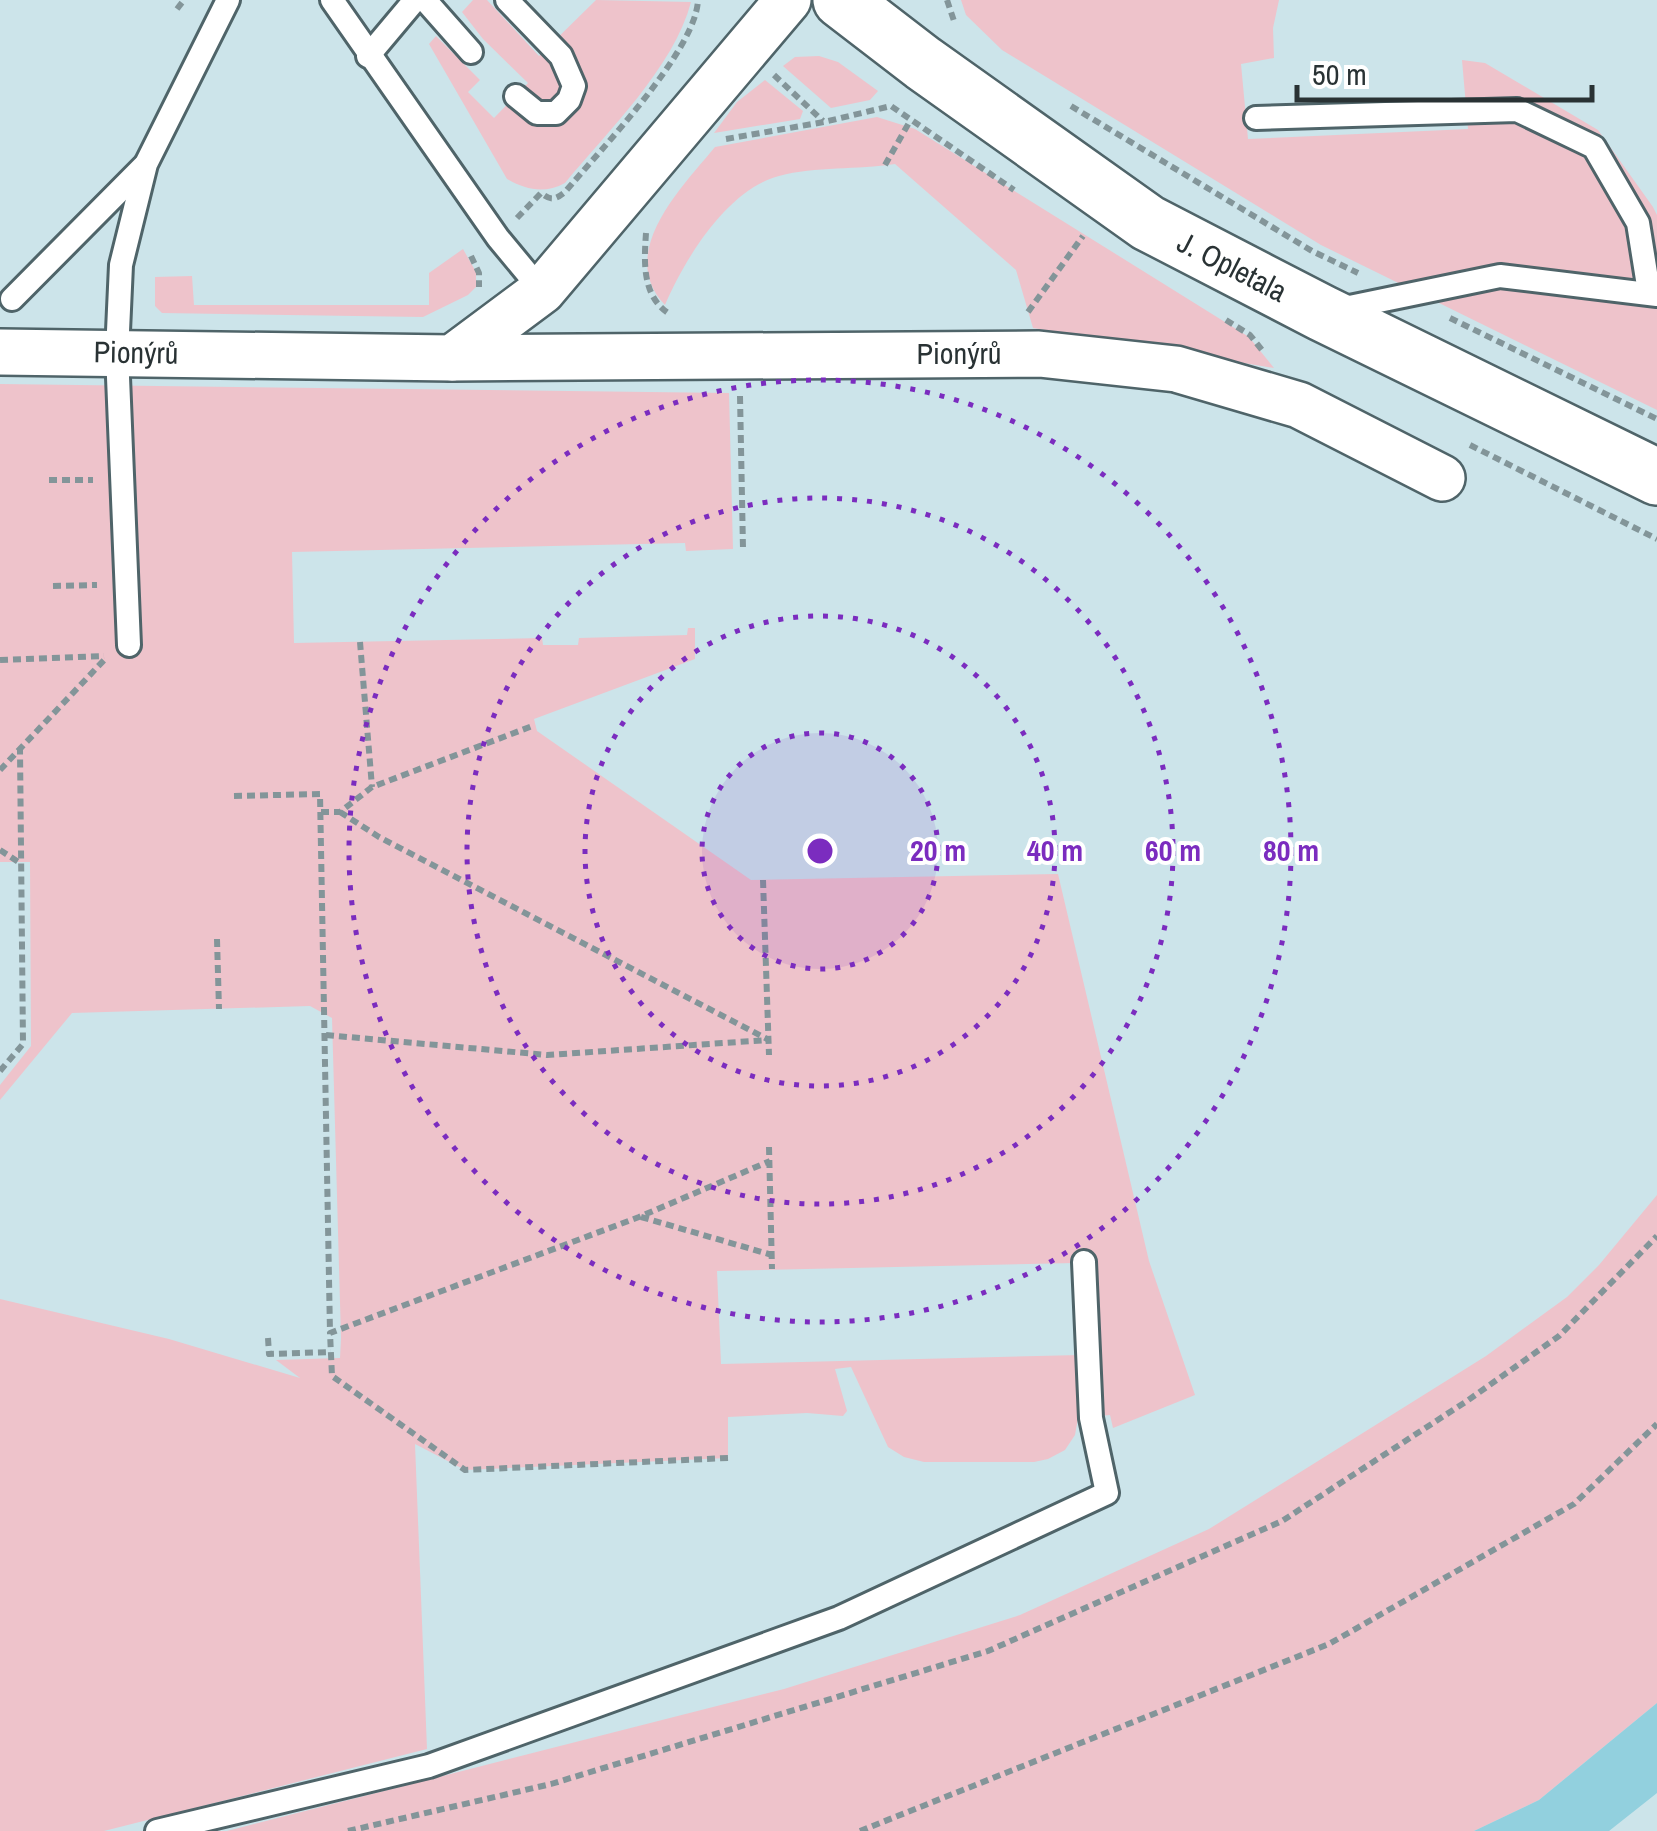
<svg xmlns="http://www.w3.org/2000/svg" width="1657" height="1831" font-family="'Archivo Narrow',sans-serif">
<rect width="100%" height="100%" fill="#cce4ea"/>
<!-- green -->
<g fill="#eec3cb" fill-rule="evenodd">
<path d="M473 0H487L539 56 596 0 691 2C674 67 608 131 565 183 545 194 526 190 507 179L429 44 436 36 480 80 468 92 494 118 528 83 483 39 462 12Z"/>
<path d="M961 0H1279L1273 28 1274 58 1241 64 1248 139 1468 129 1462 60 1485 63 1598 130 1653 207 1657 215V410L1321 245 1002 50 966 15Z"/>
<path d="M819 56 838 62 878 91 870 100 831 108 783 66 795 57Z"/>
<path d="M765 80 803 111 800 119 714 133 737 102Z"/>
<path d="M877 117 915 129 1249 337 1274 368 1033 328 1016 270 895 164C857 170 816 166 779 176 728 189 685 258 665 305 615 253 683 186 715 147Z"/>
<path d="M463 249 476 272V287L468 295 423 317 162 313 155 306V277L192 276 194 305H429V273Z"/>
<path d="M0 384 729 393 733 549 686 551 685 543 292 552 294 643 542 638 543 645H578L579 638 687 635 688 628H695V659L534 719 537 731 751 880 1058 874 1149 1261 1195 1395 1113 1428 1110 1415 1078 1418 1075 1435 1065 1450 1048 1459 1034 1462H924L904 1457 888 1447 851 1367 835 1369 847 1411 843 1416 807 1413 728 1417V1458L465 1470 415 1444 427 1749 104 1831H0V1299L169 1339 300 1378 276 1360 340 1358 341 1338 332 1018 310 1006 72 1013 0 1100V1085L31 1046 30 862H0ZM1075 1263 1080 1355 721 1364 717 1271Z"/>
<path d="M1657 1195V1703L1539 1800 1474 1831H227L784 1689 1020 1615 1209 1529 1486 1356 1567 1297 1599 1265Z"/>
</g>
<!-- water -->
<path fill="#92d0de" d="M1657 1703V1793L1609 1831H1474L1539 1800Z"/>
<g fill="none" stroke-linecap="round" stroke-linejoin="round">
<!-- service casing -->
<g stroke="#4f6469" stroke-width="28">
<g id="service">
<path d="M332 0 498 238 542 291"/>
<path d="M425 0 471 52"/>
<path d="M507 0 561 56 574 86 569 100 556 113H537L516 96"/>
<path d="M368 56 415 0"/>
<path d="M1256 118 1517 110 1594 147 1638 223 1649 292"/>
<path d="M12 299 143 167"/>
<path d="M1335 310 1500 276 1657 295"/>
<path d="M129 645 117 353 121 265 146 164 228 0"/>
<path d="M157 1831 429 1766 839 1618 1107 1493 1091 1418 1084 1262"/>
</g>
</g>
<!-- minor casing -->
<g stroke="#4f6469" stroke-width="50">
<g id="minor">
<path d="M0 352 452 358 542 291 788 0"/>
<path d="M452 358 1039 354 1176 369 1299 405 1442 478"/>
</g>
</g>
<!-- secondary casing -->
<g stroke="#4f6469" stroke-width="60">
<path id="secondary" d="M841 0 923 63 1148 223 1322 313 1657 477"/>
</g>
<!-- path -->
<g stroke="#839599" stroke-width="6" stroke-dasharray="8 5" stroke-linecap="butt">
<path d="M947 0 954 21"/>
<path d="M177 9 184 0"/>
<path d="M774 75 823 121"/>
<path d="M1071 106 1312 251 1358 273"/>
<path d="M726 139 824 122 891 106 1014 190"/>
<path d="M885 165 910 121"/>
<path d="M517 218 541 193C551 201 555 200 565 192 600 150 696 51 698 0"/>
<path d="M646 233C644 262 642 295 668 313"/>
<path d="M471 256 479 273V287"/>
<path d="M1028 312 1083 236"/>
<path d="M1450 318 1657 419"/>
<path d="M1226 320 1250 335 1262 350"/>
<path d="M740 396 743 549"/>
<path d="M1470 445 1657 539"/>
<path d="M49 480H93"/>
<path d="M53 586 97 585"/>
<path d="M360 642 372 787"/>
<path d="M0 660 104 656"/>
<path d="M0 770 106 658"/>
<path d="M234 796 320 794 330 1333"/>
<path d="M321 812H340L372 787 535 725"/>
<path d="M340 812 379 837 769 1040"/>
<path d="M0 850 20 863"/>
<path d="M763 880 769 1055"/>
<path d="M217 939 219 1009"/>
<path d="M326 1035 547 1055 768 1040"/>
<path d="M0 1071 23 1044 20 750"/>
<path d="M769 1147 772 1269"/>
<path d="M641 1217 772 1255"/>
<path d="M268 1338 269 1354 331 1352"/>
<path d="M728 1458 465 1470 332 1376 330 1333 639 1217 770 1161"/>
<path d="M348 1831 551 1784 988 1651 1282 1521 1467 1401 1559 1336 1657 1236"/>
<path d="M860 1831 1329 1644 1574 1504 1657 1424"/>
</g>
<!-- service -->
<use href="#service" stroke="#fff" stroke-width="22"/>
<!-- minor -->
<use href="#minor" stroke="#fff" stroke-width="45"/>
<!-- secondary -->
<use href="#secondary" stroke="#fff" stroke-width="55"/>
</g>
<!-- distance rings -->
<circle cx="820" cy="851" r="118" fill="#7b2cbf" fill-opacity=".12"/>
<g fill="none" stroke="#7b2cbf" stroke-width="5" stroke-dasharray="5 10">
<circle cx="820" cy="851" r="118"/>
<circle cx="820" cy="851" r="235"/>
<circle cx="820" cy="851" r="353"/>
<circle cx="820" cy="851" r="471"/>
</g>
<g text-anchor="middle" stroke-width="8" stroke-linejoin="round" paint-order="stroke">
<!-- street labels -->
<g font-size="30" fill="#293234" stroke="#fff">
<text transform="translate(1232 267) rotate(27)" y="10">J. Opletala</text>
<text transform="translate(136 353) rotate(1)" y="10">Pionýrů</text>
<text x="959" y="364">Pionýrů</text>
</g>
</g>
<circle cx="820" cy="851" r="15" fill="#7b2cbf" stroke="#fff" stroke-width="5"/>
<g font-size="30" text-anchor="middle" font-weight="bold" fill="#7b2cbf" stroke="#fff" stroke-width="8" stroke-linejoin="round" paint-order="stroke">
<text x="938" y="861">20 m</text>
<text x="1055" y="861">40 m</text>
<text x="1173" y="861">60 m</text>
<text x="1291" y="861">80 m</text>
</g>
<!-- scale -->
<path d="M1297 85v15h295v-15" fill="none" stroke="#293234" stroke-width="5"/>
<text x="1312" y="85" font-size="30" fill="#293234" stroke="#ffffff" stroke-width="8" paint-order="stroke">50 m</text>
</svg>
